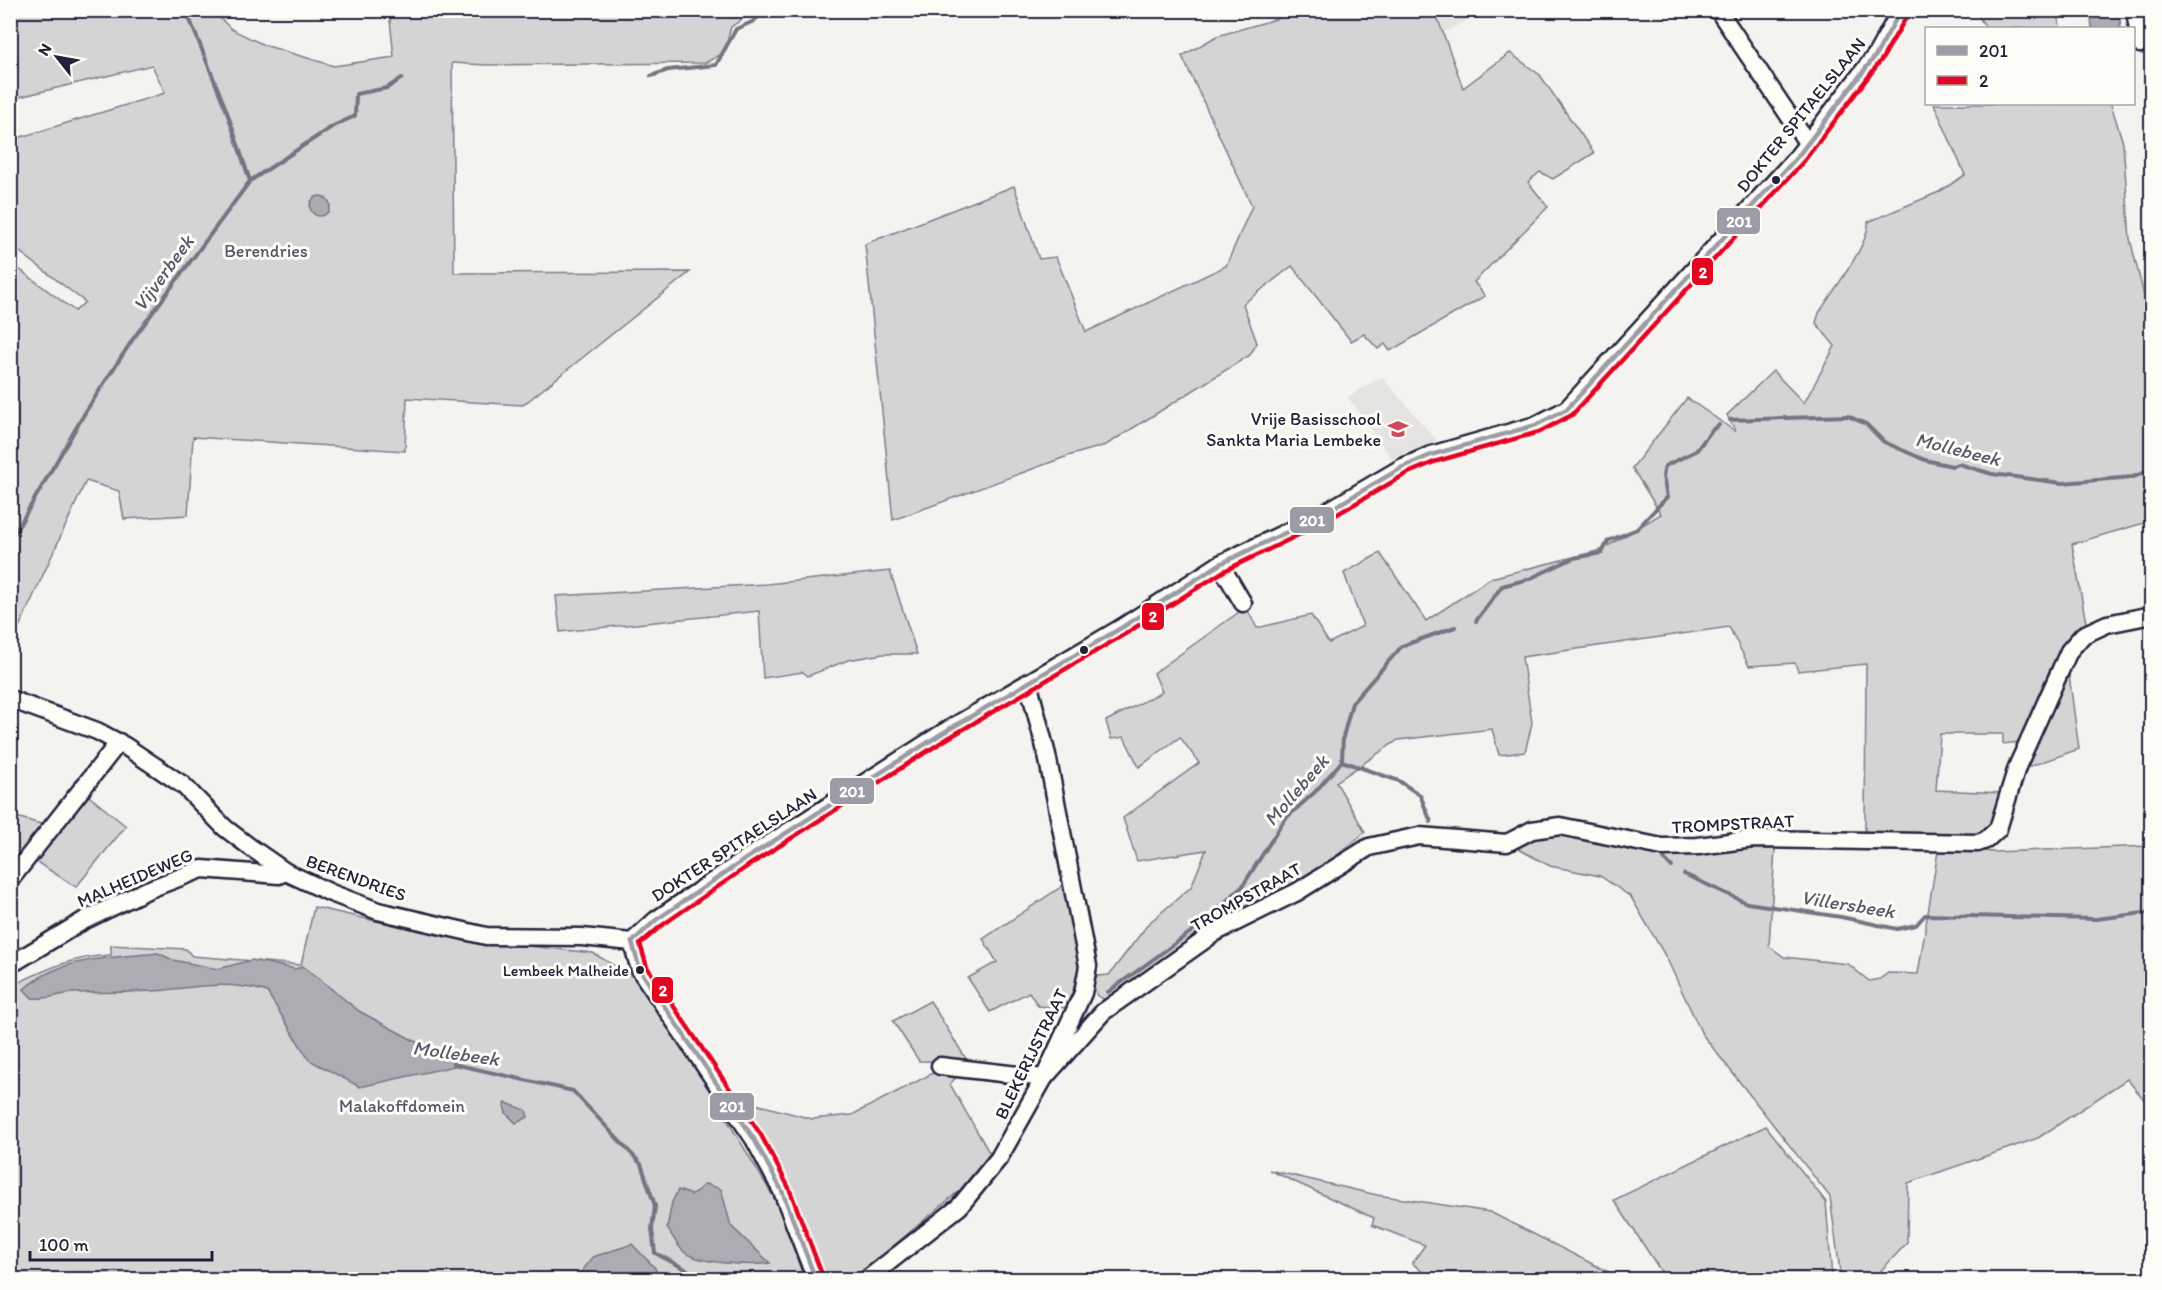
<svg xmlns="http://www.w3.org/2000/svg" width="2162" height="1290" font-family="Itim,sans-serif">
<rect width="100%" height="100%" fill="#f4f3ef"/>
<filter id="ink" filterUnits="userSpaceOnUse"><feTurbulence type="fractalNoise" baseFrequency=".0167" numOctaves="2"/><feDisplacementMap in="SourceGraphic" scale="12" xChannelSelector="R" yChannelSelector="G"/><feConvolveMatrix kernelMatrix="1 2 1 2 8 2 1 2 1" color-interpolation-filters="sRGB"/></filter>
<g filter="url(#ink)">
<!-- built -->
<g fill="#e4e3e2">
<path d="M1435 11H1484L1445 32Z"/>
<path d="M1382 377 1437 441 1394 462 1348 397Z"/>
</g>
<!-- green -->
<g fill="#d5d4d5" stroke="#7c7b88" stroke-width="1.5">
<path d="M1978 10 2058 11 2060 28H1986L1976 12Z"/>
<path d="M10 11H213L231 29 264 45 334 66 394 57 389 11H754L731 27 724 53 705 63 486 65 452 63 454 273 690 272 523 405 407 398 405 451 193 437 188 515 124 519 119 491 86 481 11 645V263L75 311 85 302 11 245V140L165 93 152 65 11 99Z"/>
<path d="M1289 11H1435L1463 88 1510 53 1540 75 1594 153 1553 179 1540 172 1528 182 1548 207 1474 282 1485 296 1390 351 1385 344 1378 349 1364 334 1351 341 1292 266 1243 304 1257 343 1250 355 1106 445 1068 456 893 520 865 244 1014 186 1039 259 1056 257 1086 332 1226 266 1252 206 1182 56 1217 36 1290 15Z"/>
<path d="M1934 104H2111L2123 143 2130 239 2151 324V521L2072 544 2086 623C2050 651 2037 702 2020 742L2003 744V734H1940L1936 790 2003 793 1993 820 1988 828 1975 836H1865L1866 664 1798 671 1795 663 1749 666 1729 627 1522 657 1532 723 1525 752 1499 755 1492 729 1398 740 1336 782 1365 832 1317 872 1106 1000 1097 996 1093 983 1097 976 1109 975 1149 923 1191 887 1206 850 1137 861 1123 818 1199 763 1180 737 1139 767 1124 737 1111 739 1106 721 1162 692 1154 673 1246 607 1257 628 1311 615 1329 643 1363 626 1344 573 1380 553 1426 621 1491 578 1601 550 1661 514 1632 468 1687 398 1736 432 1727 415 1773 371 1804 403 1835 346 1816 323 1819 313C1831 293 1870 244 1868 222L1939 192 1965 175Z"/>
<path d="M890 571 917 654H883L848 660 808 676 803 672 763 678 759 611 560 632 556 596 767 584Z"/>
<path d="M2067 660 2079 749 2022 769Z"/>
<path d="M84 792 126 826 76 887 32 859Z"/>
<path d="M10 815 44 825 10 872Z"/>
<path d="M1557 831 1639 851 1686 854 1732 848 1775 849 1769 946 1784 957 1848 964 1869 981 1880 979 1888 973 1918 974 1939 845 1992 852 2151 846V1108L2127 1079 2038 1138 1908 1183 1907 1243 1873 1279H1841L1830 1197 1702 1034 1667 959 1631 897 1600 876 1550 866 1518 849 1535 837Z"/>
<path d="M1064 885 1081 966 1068 1008 1038 1006 1029 992 990 1012 968 978 997 962 983 939Z"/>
<path d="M314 907 446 937 593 953 635 978 705 1083 779 1206 804 1279 11 1280V986C47 969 70 957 111 955V945L186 949 192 956 301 965Z"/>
<path d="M930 1001 968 1062 919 1061 893 1021Z"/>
<path d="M935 1072H961L950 1084 990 1154 960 1190 854 1279H825L796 1202 771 1154 733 1098 812 1119 852 1115Z"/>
<path d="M1766 1126 1826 1202 1832 1279H1666L1614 1200Z"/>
<path d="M1269 1170 1377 1195 1490 1212 1622 1279H1431L1412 1263 1425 1245 1372 1225 1374 1218Z"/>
</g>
<!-- water -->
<g fill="#acacb2" stroke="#757582" stroke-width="1.5">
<path d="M2090 11H2119L2121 28H2092Z"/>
<circle cx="320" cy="206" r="10"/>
<path d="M158 953 173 960 218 969 252 960 296 969 303 966 359 1011 459 1065 360 1087 309 1060 267 992C231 981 202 986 166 990 135 993 104 992 73 993 59 994 46 1000 32 998L24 989C61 956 112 958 158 953Z"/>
<path d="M506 1103 526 1110 528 1117 516 1123 506 1113 504 1106Z"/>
<path d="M705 1184 721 1189 731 1226 770 1263C752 1266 697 1264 683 1251 677 1245 672 1235 667 1228L672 1202 678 1190 692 1195Z"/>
<path d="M632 1244 655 1268 660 1279H576L593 1257Z"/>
</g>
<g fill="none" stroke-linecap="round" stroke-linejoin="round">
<!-- stream -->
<g stroke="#757582" stroke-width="4">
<path d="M651 76 668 70 716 65 736 29 752 22 768 10"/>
<path d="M250 181 333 126 355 116 356 94 387 88 402 78"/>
<path d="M1730 420 1848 416 1866 424 1884 442 1925 460 1952 466 1959 464 1992 474 2062 483 2133 477 2152 470"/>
<path d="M10 541 86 411 133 339 250 181 227 112 186 10"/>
<path d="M1476 621 1502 586 1529 579 1574 558 1602 553 1608 541 1637 529 1667 497 1663 476 1665 466 1696 451 1712 430 1719 425"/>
<path d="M1342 761 1399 781 1420 795 1431 822"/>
<path d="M1664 859 1672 867"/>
<path d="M1684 874 1747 903 1841 917 1897 929 1916 925 1925 915 2096 919 2152 912"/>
<path d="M1108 992 1195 929 1242 887 1285 819 1315 792 1342 761 1343 737 1352 703 1402 646 1455 627"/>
<path d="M454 1064 573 1091 641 1164 655 1206 652 1229 655 1253 691 1272 731 1280"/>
</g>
<!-- minor casing -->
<g stroke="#22223b" stroke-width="21">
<g id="minor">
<path d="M1718 10 1808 144"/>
<path d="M2135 10 2140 44"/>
<path d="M1220 564 1243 603"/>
<path d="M10 699 97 731 125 746 183 785 225 828 250 847 286 872 331 893 378 911 486 936 582 937 632 942"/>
<path d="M10 880 119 742"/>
<path d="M632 942 656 920 744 860 941 734 1121 628 1220 564 1314 519 1403 467 1431 455 1536 425 1567 409 1798 156 1876 55 1901 10"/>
<path d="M632 942 640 970 754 1139 782 1191 816 1280"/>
<path d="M10 965 83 921 147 890 202 869 279 875 286 872"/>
<path d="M940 1066 1044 1078"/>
<path d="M1044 1078 1103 1012 1216 932 1297 892 1369 847 1419 836 1507 843 1532 830 1560 826 1662 847 1698 846 1753 839 1978 843 1986 840 1998 829 2017 767 2069 651 2083 635 2107 624 2152 615"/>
<path d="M866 1280 959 1207 999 1158 1044 1078 1083 993 1088 966 1047 755 1028 682"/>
</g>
</g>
<!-- minor -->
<use href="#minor" stroke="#fdfcf7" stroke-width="16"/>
<!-- bus-1 casing -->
<g stroke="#fdfcf7" stroke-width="9">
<g id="bus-1">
<path d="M632 942 656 920 744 860 941 734 1121 628 1220 564 1314 519 1403 467 1431 455 1536 425 1567 409 1798 156 1876 55 1901 10"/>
<path d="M632 942 640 970 754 1139 782 1191 816 1280"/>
</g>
</g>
<!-- bus-2 casing -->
<g stroke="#fdfcf7" stroke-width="9">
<path id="bus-2" d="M823 1277 789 1188 761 1135 647 967 640 944 661 926 748 866 945 740 1125 634 1224 571 1317 526 1406 474 1434 462 1539 432 1572 415 1804 161 1882 59 1908 14"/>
</g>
<!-- bus-1 -->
<use href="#bus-1" stroke="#9c9ca7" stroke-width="4.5"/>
<!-- bus-2 -->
<use href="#bus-2" stroke="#e40521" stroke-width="4.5"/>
</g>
</g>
<!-- icons -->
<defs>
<g id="school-bare" transform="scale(1.62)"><path d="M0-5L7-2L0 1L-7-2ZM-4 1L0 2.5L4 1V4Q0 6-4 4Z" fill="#d1495b" stroke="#fdfcf7" stroke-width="2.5" paint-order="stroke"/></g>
</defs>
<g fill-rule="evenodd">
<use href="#school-bare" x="1398" y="429"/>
</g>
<!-- markers -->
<g fill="#22223b" stroke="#fdfcf7" stroke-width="2">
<circle cx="1776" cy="180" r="5"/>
<circle cx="1084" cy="650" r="5"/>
<circle cx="640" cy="970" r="5"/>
</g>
<g text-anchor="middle" stroke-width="6" stroke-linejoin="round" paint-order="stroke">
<!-- bus labels -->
<g font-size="16" fill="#22223b" stroke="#fdfcf7" text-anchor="end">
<text x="629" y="976">Lembeek Malheide</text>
</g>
<!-- street labels -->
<g font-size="18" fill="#22223b" stroke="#fdfcf7">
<text transform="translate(1801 115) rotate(-51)" y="6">DOKTER SPITAELSLAAN</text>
<text transform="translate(1733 824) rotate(-3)" y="6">TROMPSTRAAT</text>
<text transform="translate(734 845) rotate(-33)" y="6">DOKTER SPITAELSLAAN</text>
<text transform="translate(135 878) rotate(-23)" y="6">MALHEIDEWEG</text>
<text transform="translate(356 878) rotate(20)" y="6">BERENDRIES</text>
<text transform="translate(1246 897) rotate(-29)" y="6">TROMPSTRAAT</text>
<text transform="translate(1031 1054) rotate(-64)" y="6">BLEKERIJSTRAAT</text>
</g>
<!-- park labels -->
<g font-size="18" fill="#585769" stroke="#fdfcf7">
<text x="266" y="257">Berendries</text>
<text x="402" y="1112">Malakoffdomein</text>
</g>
<!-- poi labels -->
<g font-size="18" fill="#22223b" stroke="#fdfcf7" text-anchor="end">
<text x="1381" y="425">Vrije Basisschool<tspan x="1381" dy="21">Sankta Maria Lembeke</tspan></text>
</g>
<!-- water labels -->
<g font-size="20" font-style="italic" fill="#59596b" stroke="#fdfcf7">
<text transform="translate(163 273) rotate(-54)" y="7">Vijverbeek</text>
<text transform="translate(1958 449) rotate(14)" y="7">Mollebeek</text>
<text transform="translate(1296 790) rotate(-49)" y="7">Mollebeek</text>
<text transform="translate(1848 904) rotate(9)" y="7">Villersbeek</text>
<text transform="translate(456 1053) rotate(8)" y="7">Mollebeek</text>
</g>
</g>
<g stroke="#fdfcf7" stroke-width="2">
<rect x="1716" y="207" width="45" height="28" rx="6" fill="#9c9ca7"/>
<rect x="1691" y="257" width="23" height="29" rx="6" fill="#e40521"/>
<rect x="1289" y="506" width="46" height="28" rx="6" fill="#9c9ca7"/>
<rect x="1141" y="602" width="24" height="29" rx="6" fill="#e40521"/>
<rect x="829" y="777" width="46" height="28" rx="6" fill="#9c9ca7"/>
<rect x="651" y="976" width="23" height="28" rx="6" fill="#e40521"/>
<rect x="709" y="1092" width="46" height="29" rx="6" fill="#9c9ca7"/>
</g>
<g font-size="16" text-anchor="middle" font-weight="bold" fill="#fff">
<text x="1739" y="227">201</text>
<text x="1703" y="278">2</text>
<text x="1312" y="526">201</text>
<text x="1153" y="622">2</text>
<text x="852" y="797">201</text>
<text x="663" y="996">2</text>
<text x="732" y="1112">201</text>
</g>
<!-- margin -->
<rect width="2162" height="1290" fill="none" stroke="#fdfcf7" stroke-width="36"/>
<rect x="18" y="18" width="2126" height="1254" fill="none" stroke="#22223b" stroke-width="2" filter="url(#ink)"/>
<!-- legend -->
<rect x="1925" y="27" width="210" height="78" fill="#fdfcf7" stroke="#a5a5ac" stroke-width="1.5"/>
<rect x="1937" y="46" width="30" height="9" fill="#9c9ca7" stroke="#a5a5ac" stroke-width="1.5"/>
<text x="1979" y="57" font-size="18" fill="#22223b">201</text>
<rect x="1937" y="76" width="30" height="9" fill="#e40521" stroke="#a5a5ac" stroke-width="1.5"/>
<text x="1979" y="87" font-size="18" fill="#22223b">2</text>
<!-- north arrow -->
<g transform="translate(57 57) rotate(301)" stroke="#fdfcf7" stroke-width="4.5" paint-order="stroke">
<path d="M0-4.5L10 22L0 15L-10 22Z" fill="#22223b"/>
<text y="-9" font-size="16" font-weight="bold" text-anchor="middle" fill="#22223b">N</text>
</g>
<!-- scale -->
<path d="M30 1251v9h182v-9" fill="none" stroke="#22223b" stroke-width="3"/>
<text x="39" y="1251" font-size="18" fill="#22223b" stroke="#fdfcf7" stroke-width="4.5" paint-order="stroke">100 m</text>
</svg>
